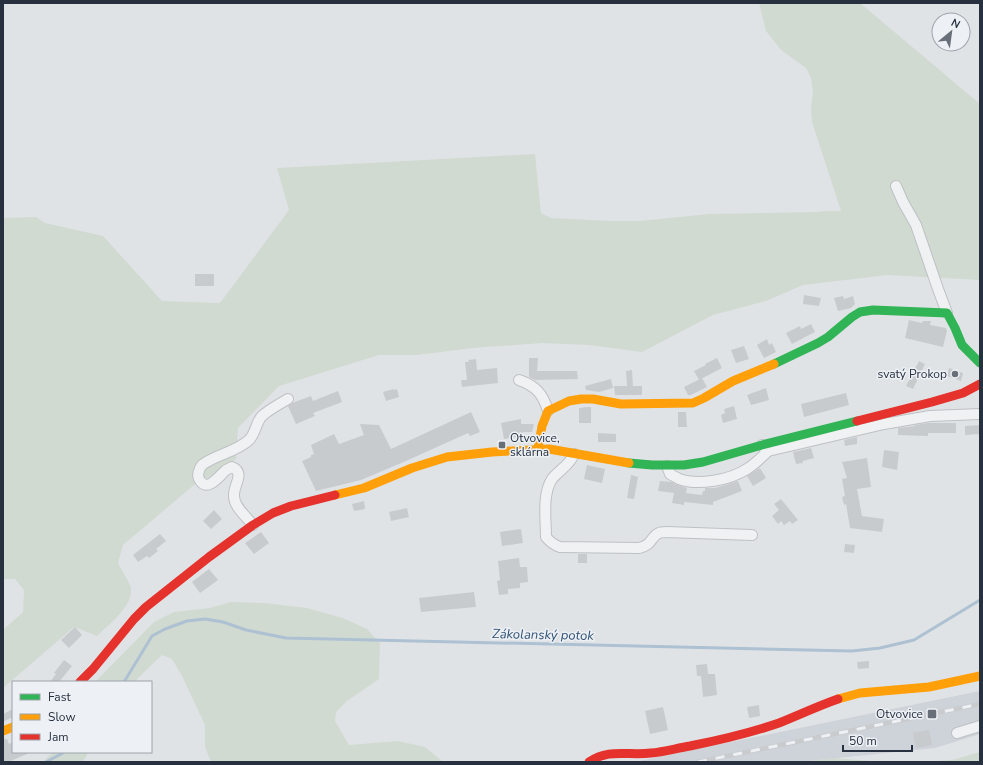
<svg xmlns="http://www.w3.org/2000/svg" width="983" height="765" font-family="'Nunito Sans',sans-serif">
<rect width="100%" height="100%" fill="#e0e3e6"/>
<!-- built -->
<path fill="#ced2d9" d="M980 691V734L935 748 799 762H634Z"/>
<!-- green -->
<g fill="#d1dad1">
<path d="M759 3H860L980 104V280L888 275 803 285 766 301 713 315 642 352 589 345 543 343 473 348 417 355H379L279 386 238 428 236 459 212 475 194 485 123 545 118 563C121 569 130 583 131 588 133 607 109 624 97 636L74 627 3 688V630L23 612 24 590 15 579H3V218L36 217 45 223 103 236 162 301 220 303 289 210 277 168 535 154 541 213 551 218 611 221H639L709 214 819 212 824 211H841L812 122 811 108 813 92 811 78 806 68 781 50 766 31Z"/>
<path d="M231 602 264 603 307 608 343 618 367 629 380 643 379 679 347 701 336 712 335 721 349 745 398 741 425 747 443 762H211L205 747V725L182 676 172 659 162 655 137 679 136 682H95L154 622 174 612 210 608Z"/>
<path d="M53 752H88L86 757 82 762H43Z"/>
<path d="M980 752V762H919L952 760Z"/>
<path d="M834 758 883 762H799Z"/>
</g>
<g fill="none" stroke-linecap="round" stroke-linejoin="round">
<!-- stream -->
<g stroke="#adc1d2" stroke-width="3">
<path d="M124 682 152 636 165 629 187 621 205 619 223 622 246 630 286 638 852 651 880 648 914 640 980 600"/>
<path d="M46 762 61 754 64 752"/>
</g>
</g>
<!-- building -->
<g fill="#c8cbce">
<rect x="195" y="274" width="19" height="12"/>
<path d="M804 295 821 298 819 306 803 304Z"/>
<path d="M843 296 844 299 853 296 855 304 851 308 838 311 834 298Z"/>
<path d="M909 320 922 323 923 321H931L930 325 946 328 947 331 943 347 905 338Z"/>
<path d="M811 324 815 332 792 344 786 333 800 326 801 329Z"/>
<path d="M767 339 769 345 772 343 776 352 764 358 757 345Z"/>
<path d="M744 346 749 359 736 363 731 350Z"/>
<path d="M529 358H538L537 371H577L578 379 535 380 529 377Z"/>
<path d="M717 358 722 368 699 380 694 371 706 365 705 364Z"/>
<path d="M476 359 477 370 497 368 498 383 462 387 461 380H467L465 362H469L468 360Z"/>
<path d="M919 361 925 364 913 389 906 386Z"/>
<path d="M949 368 963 373 961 381 947 376Z"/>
<path d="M632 370 633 386H642V395H615L614 386H627L626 371Z"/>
<path d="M702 378 707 387 691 395H688L684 387Z"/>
<path d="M611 379 613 388 599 392 586 390 585 386Z"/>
<path d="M766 388 769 400 751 405 747 395Z"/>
<path d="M394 389V390L397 389 399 397 386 401 383 392Z"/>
<path d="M338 391 342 402 313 413 315 416 296 424 288 406 292 403 311 396 313 401Z"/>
<path d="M846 393 849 405 804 417 801 404Z"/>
<path d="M734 406 737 419 723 423 721 415 725 413 724 409Z"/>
<path d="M587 407H591V423H579V408Z"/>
<path d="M471 412 480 432 470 436 468 433 406 461 361 480 316 491 302 461 311 457V455L314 454 311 445 334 434 339 444 364 435 360 424 379 425 391 449Z"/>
<path d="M678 412H686L687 427H678Z"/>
<path d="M521 419V424H534L532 432H523V436L504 439 501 423Z"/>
<path d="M928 423H956V433H928V436L898 435V428L915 426V425Z"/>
<path d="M980 425V434L965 435V426Z"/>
<path d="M598 433 616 434V442H598Z"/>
<path d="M857 437V444L845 446 844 440Z"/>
<path d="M811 448 814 458 803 461V463L796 464 793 452Z"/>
<path d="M884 450 899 452 897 470 882 467Z"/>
<path d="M867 458 871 487 857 489 862 516 884 519 882 532 850 528 846 504 844 505 842 497 845 496 842 479 847 478 842 462Z"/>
<path d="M587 465 605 469 602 483 584 479Z"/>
<path d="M760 468 766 478 753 486 747 476Z"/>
<path d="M631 475 638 477 634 499 627 498Z"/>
<path d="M660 481 672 482 677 485 687 488 686 493 702 495 703 491H705V488H715L738 481 742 491 713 502V505L684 502V505L672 503 674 493 658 491Z"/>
<path d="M781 499 798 520 792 524 790 521 784 525 781 521 778 524 772 516 779 510 774 504Z"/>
<path d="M364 501 365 509 354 511 352 504Z"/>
<path d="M407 508 409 517 391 521 389 512Z"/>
<path d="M214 510 222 519 211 529 203 521Z"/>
<path d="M521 529 523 543 502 546 500 532Z"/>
<path d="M261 532 269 543 254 554 245 543Z"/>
<path d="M160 534 166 541 156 549 158 551 149 558 147 556 138 562 133 555Z"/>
<path d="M845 544 855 545 854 553 844 552Z"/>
<rect x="578" y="554" width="9" height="9"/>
<path d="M519 558 520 567H527L528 582 520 583V588L508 589V594L499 595 497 581 500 580 498 561Z"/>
<path d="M209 569 218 580 200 593 192 582Z"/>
<path d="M474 592 476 607 421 612 419 598Z"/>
<path d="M75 627 82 635 69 648 61 640Z"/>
<path d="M64 660 72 666 59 682H50L56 674 54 673Z"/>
<path d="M869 661V668L858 669 857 662Z"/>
<path d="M707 664 708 674H715L717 695 703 697 701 676H697L696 665Z"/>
<path d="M759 705 760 716 749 718 747 707Z"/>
<path d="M663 707 668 730 650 734 645 711Z"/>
<path d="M13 709V717L3 722V714Z"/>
<path d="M929 730 932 745 916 748 913 733Z"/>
<path d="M3 739H7L9 744 13 742V752H32L8 762H3Z"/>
</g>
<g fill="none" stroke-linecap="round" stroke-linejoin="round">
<!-- street casing -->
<g stroke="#bec1c4" stroke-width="12">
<g id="street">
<path d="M896 186 903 202 916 225 938 289 947 313"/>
<path d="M519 380C536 386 543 394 548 411"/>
<path d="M762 445 768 451 884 424 930 416 980 414"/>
<path d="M574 454C570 465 559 470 552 479 542 494 546 520 546 537 550 542 554 545 560 547L639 548C653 545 650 537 659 533 661 532 664 532 666 532L752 535"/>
<path d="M667 466 670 474C673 476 676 477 679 479 698 486 730 480 747 469 755 464 762 457 768 451"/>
<path d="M253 525C246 516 234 507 234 496 233 485 246 473 232 467 230 468 228 469 226 470 220 475 207 494 199 479 197 475 199 469 202 465 215 455 236 452 249 440 256 433 256 422 262 416 267 411 281 403 288 399"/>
<path d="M957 733 980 726"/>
</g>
</g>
<!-- street -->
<use href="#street" stroke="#eff1f2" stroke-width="10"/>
<!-- fast -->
<g stroke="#30b455" stroke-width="9">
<path d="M774 364 818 343 828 337 852 317 860 312 873 310 947 313 955 328 962 345 980 363"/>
<path d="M629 463 652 465H684L703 462 762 445 857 421"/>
</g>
<!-- slow -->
<g stroke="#ff9f0a" stroke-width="9">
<path d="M538 449 542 426 548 411 569 401 581 399H593L621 404 693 403 704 398 733 381 774 364"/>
<path d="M335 495 364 488 412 468 447 457 492 452 549 449 629 463"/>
<path d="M838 699 860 693 929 687 980 676"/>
<path d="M3 731 13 727"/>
</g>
<!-- jam -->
<g stroke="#e5322d" stroke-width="9">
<path d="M857 421 932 402 963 393 980 384"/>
<path d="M80 682 93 669 134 619 146 607 209 557 253 525 273 513 291 506 335 495"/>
<path d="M589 762C609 748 628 756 651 753 664 752 677 748 690 746 720 740 750 733 779 723 799 715 818 706 838 699"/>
</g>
<!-- rail casing -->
<g stroke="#c9cbcd" stroke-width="4.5">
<path id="rail" d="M698 762 980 704"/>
</g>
<!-- rail -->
<use href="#rail" stroke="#edf1f5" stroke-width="3" stroke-dasharray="9" stroke-linecap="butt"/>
</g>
<!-- markers -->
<g fill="#686f79" stroke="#edf1f5" stroke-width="1.5">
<circle cx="955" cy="374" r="4"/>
<rect x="498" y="441" width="8" height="8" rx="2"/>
<rect x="927" y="709" width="10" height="10" rx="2"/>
</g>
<g text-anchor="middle" stroke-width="3" stroke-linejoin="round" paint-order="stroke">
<!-- poi labels -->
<g font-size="12" fill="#27303f" stroke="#edf1f5" text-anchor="end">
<text x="947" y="378">svatý Prokop</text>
<text x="510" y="442" text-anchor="start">Otvovice,<tspan x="510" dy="14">sklárna</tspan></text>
<text x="923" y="718">Otvovice</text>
</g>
<!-- water labels -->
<g font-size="13" font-style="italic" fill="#305174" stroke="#edf1f5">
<text transform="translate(543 634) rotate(1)" y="5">Zákolanský potok</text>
</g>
</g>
<!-- border -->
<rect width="983" height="765" fill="none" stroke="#27303f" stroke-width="8"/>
<!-- legend -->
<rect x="12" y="681" width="140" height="72" fill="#edf1f5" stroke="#9ea4ac"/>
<rect x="20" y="694" width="20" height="6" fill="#30b455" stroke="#9ea4ac"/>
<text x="48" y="701" font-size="12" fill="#27303f">Fast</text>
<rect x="20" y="714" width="20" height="6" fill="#ff9f0a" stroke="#9ea4ac"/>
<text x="48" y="721" font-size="12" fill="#27303f">Slow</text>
<rect x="20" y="734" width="20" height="6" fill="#e5322d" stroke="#9ea4ac"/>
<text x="48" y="741" font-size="12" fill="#27303f">Jam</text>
<!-- north arrow -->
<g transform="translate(951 32) rotate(29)"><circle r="19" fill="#edf1f5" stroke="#9ea4ac"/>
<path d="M0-3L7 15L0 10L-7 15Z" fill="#686f79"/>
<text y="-6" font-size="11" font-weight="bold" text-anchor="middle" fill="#27303f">N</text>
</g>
<!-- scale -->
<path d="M843 745v6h69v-6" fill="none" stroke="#27303f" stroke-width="2"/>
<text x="849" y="745" font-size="12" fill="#27303f" stroke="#edf1f5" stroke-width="3" paint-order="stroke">50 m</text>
</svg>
